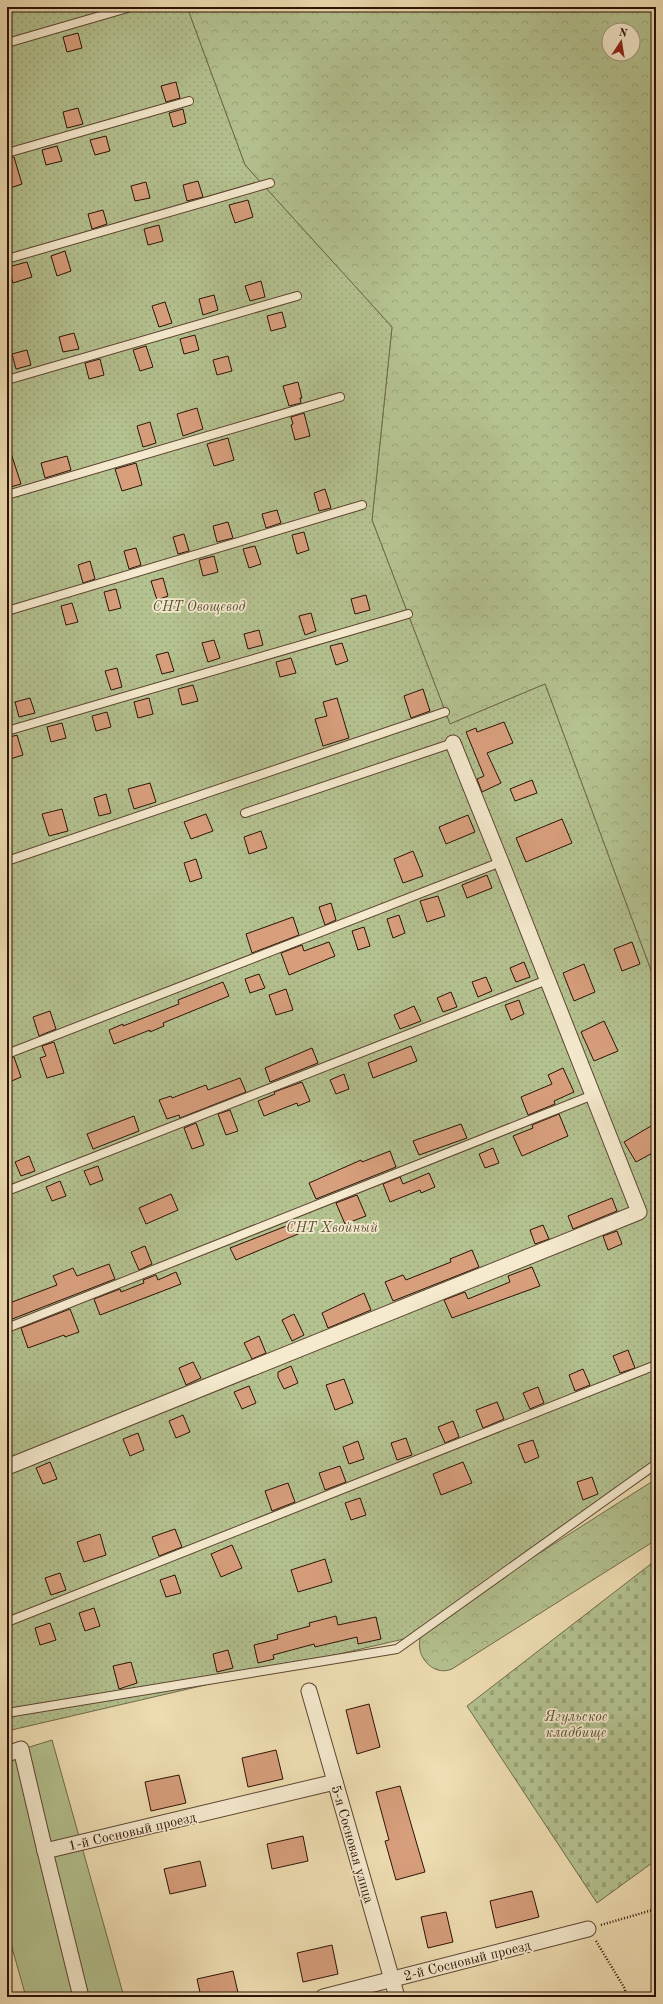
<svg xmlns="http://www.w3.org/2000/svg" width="663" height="2004" font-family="'Old Standard TT',serif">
<defs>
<pattern id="forest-crowns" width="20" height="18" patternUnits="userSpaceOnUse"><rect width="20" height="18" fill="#b4c290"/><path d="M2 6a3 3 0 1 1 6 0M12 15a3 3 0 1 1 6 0" fill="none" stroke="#9ba67b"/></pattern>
<pattern id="cemetery-stones" width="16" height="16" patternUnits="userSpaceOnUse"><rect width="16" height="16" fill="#b4c290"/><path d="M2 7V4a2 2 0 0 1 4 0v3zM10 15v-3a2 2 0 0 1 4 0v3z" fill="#9ba67b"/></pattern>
<pattern id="garden-dots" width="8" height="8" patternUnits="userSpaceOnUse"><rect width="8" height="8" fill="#b4c290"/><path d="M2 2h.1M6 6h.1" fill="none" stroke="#9ba67b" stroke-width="1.8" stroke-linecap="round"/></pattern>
</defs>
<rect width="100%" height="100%" fill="#efdeb3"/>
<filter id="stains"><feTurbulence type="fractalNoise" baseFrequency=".005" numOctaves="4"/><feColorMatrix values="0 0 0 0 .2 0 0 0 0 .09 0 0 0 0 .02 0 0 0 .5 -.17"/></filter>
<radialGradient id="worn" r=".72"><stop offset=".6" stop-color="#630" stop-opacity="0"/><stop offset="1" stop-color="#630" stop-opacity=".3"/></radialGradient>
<!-- green -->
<path fill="#b4c290" stroke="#706a4c" d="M52 1740 124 1997H26L7 1930V1754Z"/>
<!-- forest -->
<g fill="url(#forest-crowns)" stroke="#706a4c" fill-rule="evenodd">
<path d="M187 7H656V984L545 684 450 724 372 520 392 327 245 165ZM609 30H633V54H609Z"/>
<path d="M656 1479V1540L452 1669C431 1678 411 1651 423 1632 426 1628 431 1624 434 1620Z"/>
</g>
<!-- cemetery -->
<path fill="url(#cemetery-stones)" stroke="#706a4c" d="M656 1560V1860L597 1903 467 1706Z"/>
<!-- garden -->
<path fill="url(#garden-dots)" stroke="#706a4c" d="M7 7H187L245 165 392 327 372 520 450 724 545 684 656 984V1470L408 1638 7 1731Z"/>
<!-- building -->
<g fill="#d89f7d" stroke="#2c1207">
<path d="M78 33 82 48 67 52 63 37Z"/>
<path d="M176 82 180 98 166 102 161 86Z"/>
<path d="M78 108 83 124 67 128 63 112Z"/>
<path d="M183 109 186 123 173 127 169 113Z"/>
<path d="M106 136 110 151 95 155 90 140Z"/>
<path d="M57 146 62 161 46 165 42 150Z"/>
<path d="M14 157 22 184 7 189V158Z"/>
<path d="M198 181 203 197 187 201 183 185Z"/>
<path d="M146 182 150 198 135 201 131 186Z"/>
<path d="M248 200 253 217 235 223 229 205Z"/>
<path d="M103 210 107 224 92 229 88 214Z"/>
<path d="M159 225 163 241 148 245 144 229Z"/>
<path d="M65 251 71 271 57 276 51 256Z"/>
<path d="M27 262 32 277 13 283 8 267Z"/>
<path d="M261 281 265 297 250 301 245 286Z"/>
<path d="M214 295 218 310 203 315 199 299Z"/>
<path d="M165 302 172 323 159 327 152 306Z"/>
<path d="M282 312 286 327 271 331 267 316Z"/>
<path d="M74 333 79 349 63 352 59 337Z"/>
<path d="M195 335 199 350 184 354 180 339Z"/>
<path d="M146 346 153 367 140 371 133 350Z"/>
<path d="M27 350 31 365 16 369 12 354Z"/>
<path d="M228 356 232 371 217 375 213 360Z"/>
<path d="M100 359 104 375 89 379 85 363Z"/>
<path d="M298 382 302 398H300L301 403 289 406 283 386Z"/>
<path d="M197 408 203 429 183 436 177 414Z"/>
<path d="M304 413 310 436 295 440 291 425 293 424 291 417Z"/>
<path d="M150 422 156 443 143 447 137 426Z"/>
<path d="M228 438 234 460 214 466 207 444Z"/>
<path d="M7 450H10L21 484 7 488Z"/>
<path d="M67 456 71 470 45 478 41 463Z"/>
<path d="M136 463 142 485 122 491 115 469Z"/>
<path d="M325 489 331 508 319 511 314 493Z"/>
<path d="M277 510 281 523 266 528 262 514Z"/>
<path d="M228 522 233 538 217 542 213 526Z"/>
<path d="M304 532 309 550 297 554 292 535Z"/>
<path d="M184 534 189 551 178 554 173 537Z"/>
<path d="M255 546 261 564 249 568 243 549Z"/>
<path d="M136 548 141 565 129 569 124 551Z"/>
<path d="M214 556 218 572 203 576 199 560Z"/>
<path d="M90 561 95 579 83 583 78 565Z"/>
<path d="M163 578 168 596 157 600 151 581Z"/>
<path d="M116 589 121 608 109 611 104 592Z"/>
<path d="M366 595 370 610 355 614 351 599Z"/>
<path d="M72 603 78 622 66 625 61 606Z"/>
<path d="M311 613 316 631 305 635 299 616Z"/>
<path d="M259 630 263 645 248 649 244 634Z"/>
<path d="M214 640 220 658 208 662 202 643Z"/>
<path d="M342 643 348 661 336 665 330 646Z"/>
<path d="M168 652 174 671 162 674 156 655Z"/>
<path d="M291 658 296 673 280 677 276 662Z"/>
<path d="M117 668 122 687 111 690 105 671Z"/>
<path d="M193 685 198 701 182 705 178 689Z"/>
<path d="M423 689 430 711 411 718 404 696Z"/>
<path d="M30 698 35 713 19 717 15 702Z"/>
<path d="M149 698 153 714 138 718 134 702Z"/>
<path d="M337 698 349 738 323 746 315 719 327 716 323 702Z"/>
<path d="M107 712 111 727 96 731 92 716Z"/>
<path d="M504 722 513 743 487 753 501 783 482 792 477 779 484 776 466 732 476 728 477 732Z"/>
<path d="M62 723 66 738 51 742 47 727Z"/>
<path d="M17 735 23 755 7 760V738Z"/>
<path d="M532 780 537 793 515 801 510 789Z"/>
<path d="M150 783 156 802 134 809 128 789Z"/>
<path d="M106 794 111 813 99 816 94 798Z"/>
<path d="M62 809 68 831 49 836 42 814Z"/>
<path d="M206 814 213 831 191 839 184 822Z"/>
<path d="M468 815 475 832 446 844 439 827Z"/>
<path d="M562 819 572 843 526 862 516 838Z"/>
<path d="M261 831 267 848 249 854 244 837Z"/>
<path d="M413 851 423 876 403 883 394 859Z"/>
<path d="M196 859 202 878 190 882 184 863Z"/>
<path d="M487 875 492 888 467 898 462 885Z"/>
<path d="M438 896 445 916 427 922 420 901Z"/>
<path d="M331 903 336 920 325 925 319 907Z"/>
<path d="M399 915 405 933 393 938 387 919Z"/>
<path d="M293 917 299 935 252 953 246 934Z"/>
<path d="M364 927 370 946 358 950 352 931Z"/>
<path d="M329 942 335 956 289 975 281 953 302 945 304 951Z"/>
<path d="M632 942 640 964 622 971 614 949Z"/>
<path d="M524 962 530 977 516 982 510 968Z"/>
<path d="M584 964 595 992 574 1001 563 973Z"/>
<path d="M259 974 265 988 250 993 245 979Z"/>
<path d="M486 977 492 991 478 997 472 982Z"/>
<path d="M223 982 229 996 163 1023 164 1026 150 1032V1030L114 1044 109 1030 123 1024V1026L179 1004 178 1000Z"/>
<path d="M286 989 293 1010 276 1015 269 995Z"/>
<path d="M451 992 457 1007 443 1012 437 998Z"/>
<path d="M519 1000 524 1014 511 1020 505 1005Z"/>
<path d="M414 1006 421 1021 400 1029 394 1015Z"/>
<path d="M50 1011 56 1029 39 1036 33 1017Z"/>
<path d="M604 1021 618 1051 594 1061 581 1032Z"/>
<path d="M54 1042 64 1073 47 1078 40 1058 46 1056 42 1046Z"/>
<path d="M411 1046 417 1061 373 1078 368 1063Z"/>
<path d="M312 1048 318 1063 270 1082 265 1068Z"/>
<path d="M14 1057 21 1077 7 1083V1059Z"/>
<path d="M563 1068 574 1092 554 1101 555 1104 528 1115 521 1097 552 1084 548 1075Z"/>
<path d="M344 1074 349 1089 336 1094 330 1080Z"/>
<path d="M240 1078 246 1092 180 1118 179 1115 167 1119 159 1100 171 1096 172 1098 206 1085 208 1090Z"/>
<path d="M302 1082 310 1101 298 1106 297 1103 264 1116 258 1101 275 1094 274 1092Z"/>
<path d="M230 1110 238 1131 226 1135 218 1114Z"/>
<path d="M559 1114 568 1136 522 1156 513 1136 533 1128 532 1125Z"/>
<path d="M134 1116 139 1131 93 1149 87 1134Z"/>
<path d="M196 1123 204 1145 192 1149 184 1128Z"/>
<path d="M656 1123V1151L636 1162 624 1142Z"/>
<path d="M461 1124 467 1138 419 1155 413 1141Z"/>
<path d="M493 1148 499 1163 485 1168 479 1154Z"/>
<path d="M390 1151 396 1167 316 1199 309 1183 361 1160 362 1162Z"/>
<path d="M29 1156 35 1171 21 1176 15 1162Z"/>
<path d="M98 1166 103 1180 90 1185 84 1171Z"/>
<path d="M429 1173 435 1187 421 1193 420 1190 390 1202 383 1184 400 1177 403 1184Z"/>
<path d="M60 1181 66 1196 52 1201 46 1187Z"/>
<path d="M171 1194 178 1210 146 1224 139 1208Z"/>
<path d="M357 1195 366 1216 345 1224 336 1203Z"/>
<path d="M612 1198 617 1211 573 1229 568 1216Z"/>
<path d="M294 1223 298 1234 236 1260 230 1248Z"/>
<path d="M543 1225 549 1239 535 1244 530 1230Z"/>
<path d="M617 1231 622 1244 608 1250 603 1236Z"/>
<path d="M145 1246 152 1264 139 1270 131 1252Z"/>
<path d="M472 1250 479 1267 393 1301 385 1282 403 1275 406 1280 451 1262 450 1259Z"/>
<path d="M109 1264 115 1279 7 1321V1304L57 1285 53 1276 73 1268 77 1276Z"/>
<path d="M532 1267 540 1286 452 1318 444 1300 465 1292 468 1299 510 1282 508 1276Z"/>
<path d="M176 1272 181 1284 100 1315 94 1299 120 1289 121 1292 144 1283 143 1280 156 1275 158 1280Z"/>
<path d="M364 1293 371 1310 328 1328 322 1313Z"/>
<path d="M70 1309 79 1332 65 1337 64 1335 28 1348 21 1328Z"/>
<path d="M294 1314 304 1335 292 1341 282 1320Z"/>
<path d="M259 1336 266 1353 252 1359 244 1343Z"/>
<path d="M628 1350 635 1368 620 1373 613 1356Z"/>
<path d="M193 1362 201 1378 186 1385 179 1368Z"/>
<path d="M291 1366 298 1383 284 1389 278 1377V1372Z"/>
<path d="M583 1369 590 1385 575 1391 569 1375Z"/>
<path d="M344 1379 353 1403 335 1410 326 1385Z"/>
<path d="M249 1386 256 1403 242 1409 234 1392Z"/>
<path d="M538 1387 544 1403 530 1409 523 1393Z"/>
<path d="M497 1402 504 1419 483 1428 476 1410Z"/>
<path d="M183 1415 190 1432 176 1438 169 1421Z"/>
<path d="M453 1421 459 1437 445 1443 438 1427Z"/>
<path d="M138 1433 144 1450 130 1456 123 1439Z"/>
<path d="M406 1438 412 1455 397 1460 391 1443Z"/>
<path d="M533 1440 539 1457 525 1463 518 1445Z"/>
<path d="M358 1441 364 1459 349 1464 343 1447Z"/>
<path d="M50 1462 57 1479 43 1484 36 1468Z"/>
<path d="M463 1462 472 1483 441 1495 433 1474Z"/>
<path d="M340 1466 346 1482 325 1490 319 1473Z"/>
<path d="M592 1477 598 1494 583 1500 577 1482Z"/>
<path d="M288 1483 295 1502 272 1511 265 1491Z"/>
<path d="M360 1498 366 1515 351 1520 345 1503Z"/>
<path d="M175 1529 182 1547 159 1556 152 1537Z"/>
<path d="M100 1534 106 1555 84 1562 77 1542Z"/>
<path d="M232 1545 242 1568 221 1577 211 1554Z"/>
<path d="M325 1559 332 1582 298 1592 291 1570Z"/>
<path d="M60 1573 66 1590 51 1595 45 1578Z"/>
<path d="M175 1575 181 1593 166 1597 160 1580Z"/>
<path d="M94 1608 100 1626 85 1631 79 1613Z"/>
<path d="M336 1616 338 1625 376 1617 381 1639 358 1644 357 1637 315 1647 314 1644 273 1655 274 1659 258 1663 254 1645 278 1639 277 1635 310 1626 309 1623Z"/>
<path d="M50 1623 56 1640 40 1645 35 1628Z"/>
<path d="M228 1650 233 1668 217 1672 213 1654Z"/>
<path d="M131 1662 137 1683 119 1689 113 1666Z"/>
<path d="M369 1704 380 1747 357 1754 346 1710Z"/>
<path d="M276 1750 283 1779 248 1787 242 1758Z"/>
<path d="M179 1775 186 1803 151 1811 145 1782Z"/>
<path d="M400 1786 425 1872 396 1880 385 1841 389 1840 376 1792Z"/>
<path d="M303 1836 308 1861 272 1869 267 1844Z"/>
<path d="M200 1861 206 1886 170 1894 164 1869Z"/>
<path d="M532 1891 539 1917 496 1928 490 1901Z"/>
<path d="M446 1912 453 1942 428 1948 421 1917Z"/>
<path d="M332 1945 338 1974 303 1982 297 1953Z"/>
<path d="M233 1971 239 1997H201L197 1979Z"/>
</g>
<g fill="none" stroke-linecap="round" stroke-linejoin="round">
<!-- service casing -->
<g stroke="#5d4532" stroke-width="10">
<g id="service">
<path d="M7 43 131 7"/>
<path d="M7 153 189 101"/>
<path d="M7 259 270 183"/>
<path d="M7 380 297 296"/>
<path d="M7 495 340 397"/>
<path d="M7 611 362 505"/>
<path d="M7 731 408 614"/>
<path d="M245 813 453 743"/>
<path d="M7 861 445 712"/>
<path d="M7 1054 501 862"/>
<path d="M7 1191 547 980"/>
<path d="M7 1328 593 1095"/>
<path d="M7 1622 656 1365"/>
<path d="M7 1713 397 1649 656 1464"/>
</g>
</g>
<!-- minor casing -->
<g stroke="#5d4532" stroke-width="17">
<g id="minor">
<path d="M7 1467 639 1212 501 862 453 743"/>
<path d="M309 1691 397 1997"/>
<path d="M7 1754 21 1749 45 1851 335 1782"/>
<path d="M45 1851 81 1997"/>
<path d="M323 1997 588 1929"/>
</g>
</g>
<!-- path -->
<g stroke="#2c1207" stroke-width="2.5" stroke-dasharray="1 2" stroke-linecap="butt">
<path d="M601 1925 656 1909"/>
<path d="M596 1941 625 1989 626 1997"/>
</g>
<!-- service -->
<use href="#service" stroke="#f5eace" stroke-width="8"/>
<!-- minor -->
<use href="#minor" stroke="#f5eace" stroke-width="15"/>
</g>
<g text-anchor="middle" stroke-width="3.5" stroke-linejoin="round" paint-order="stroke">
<!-- park labels -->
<g font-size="14" font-style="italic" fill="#5c5037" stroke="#f5eace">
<text x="199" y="611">СНТ Овощевод</text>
<text x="332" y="1232">СНТ Хвойный</text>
<text x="576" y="1721">Ягульское<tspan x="576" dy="16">кладбище</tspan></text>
</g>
<!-- street labels -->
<g font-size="14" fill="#2c1207" stroke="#f5eace">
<text transform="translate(132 1831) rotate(-13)" y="5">1-й Сосновый проезд</text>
<text transform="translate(353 1844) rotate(74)" y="5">5-я Сосновая улица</text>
<text transform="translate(467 1960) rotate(-14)" y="5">2-й Сосновый проезд</text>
</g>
</g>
<!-- margin -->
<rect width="663" height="2004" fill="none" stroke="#efdeb3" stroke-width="24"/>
<rect x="8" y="8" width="647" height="1988" fill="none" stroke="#2c1207" stroke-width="2"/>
<rect x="12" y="12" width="639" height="1980" fill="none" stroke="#2c1207"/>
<!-- north arrow -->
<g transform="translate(621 42) rotate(12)"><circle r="19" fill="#f5eace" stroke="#a5947e"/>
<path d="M0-3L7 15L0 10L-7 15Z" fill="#8f2418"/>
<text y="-6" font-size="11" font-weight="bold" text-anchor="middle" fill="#2c1207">N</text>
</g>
<rect width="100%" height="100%" filter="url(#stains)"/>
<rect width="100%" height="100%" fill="url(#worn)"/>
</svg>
